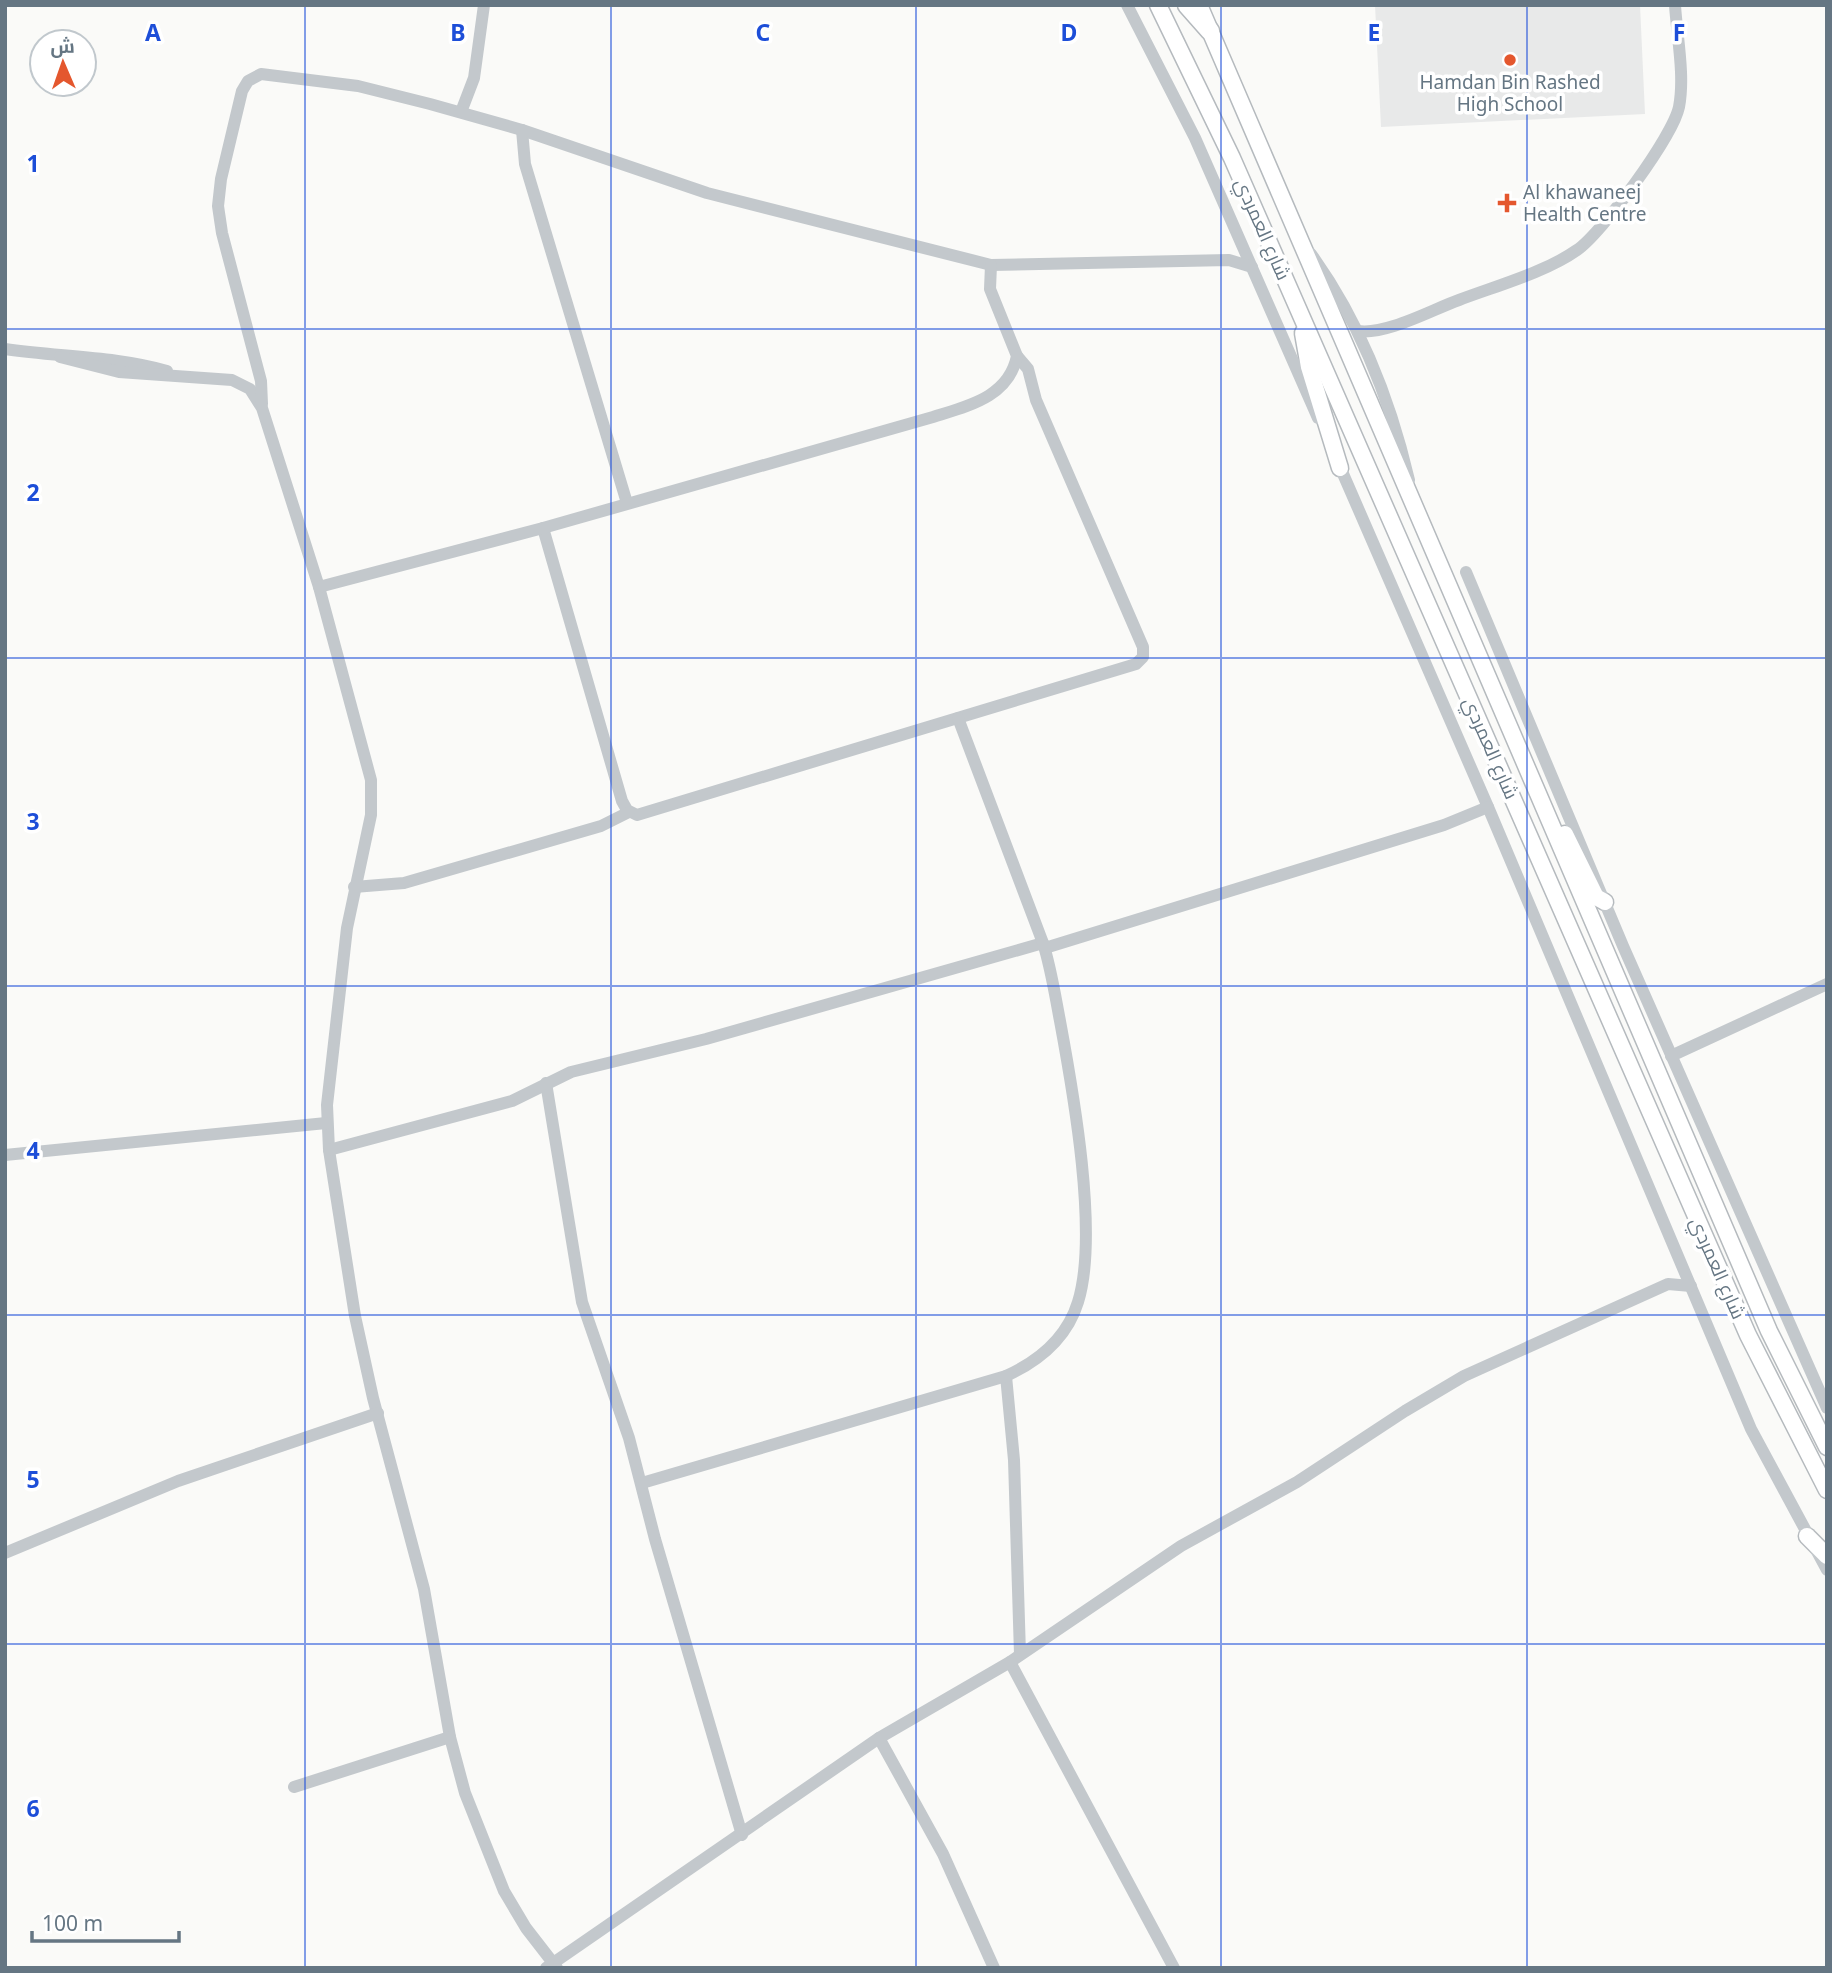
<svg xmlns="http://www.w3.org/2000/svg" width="1832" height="1973" font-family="'Noto Sans',Cairo,sans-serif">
<rect width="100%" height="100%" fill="#fafaf8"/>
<!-- built -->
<path fill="#e8e9e9" d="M1375 5H1640L1645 114 1381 127Z"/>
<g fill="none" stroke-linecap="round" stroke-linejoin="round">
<!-- major casing -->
<g stroke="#b5babe" stroke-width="19">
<g id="major">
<path d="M1158 5 1232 158 1748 1335 1827 1490"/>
<path d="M1199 5 1769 1331 1827 1447"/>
<path d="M1303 333 1309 367 1340 468"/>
<path d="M1565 834 1596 897 1605 902"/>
<path d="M1807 1536 1827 1556"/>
</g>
</g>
<!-- highway casing -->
<g stroke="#b4b9bd" stroke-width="21">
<path id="highway" d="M1187 5 1210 31"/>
</g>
<!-- minor -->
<g stroke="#c3c8cc" stroke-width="12">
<path d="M1127 5 1195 138 1318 418"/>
<path d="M461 112 474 78 484 5"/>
<path d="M522 130 525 164 627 503"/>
<path d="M1311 254C1360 322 1390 399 1409 480"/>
<path d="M1358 331C1387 335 1431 310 1459 300 1496 286 1546 272 1577 250 1602 233 1673 136 1679 107 1685 76 1677 37 1675 5"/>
<path d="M5 349C59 357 115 356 167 371"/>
<path d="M60 357 119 372 232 380 250 389 262 408 319 587 371 780V815L347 928 327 1105 329 1150 355 1316 373 1398 424 1589 450 1737 465 1793 504 1891 526 1928 557 1968"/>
<path d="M262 404 261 381 222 233 218 206 221 179 242 91 248 81 261 74 358 86 430 104 522 130 707 193 991 265 1229 260 1252 267"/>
<path d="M1337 460 1488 807 1751 1429 1827 1570"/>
<path d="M543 528 622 801 627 810 637 815 1136 664 1143 657V647L1036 400 1028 369 1017 356"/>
<path d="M1466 572 1623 946 1827 1408"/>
<path d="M319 587 543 528 933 417C968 406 1009 397 1017 356L990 289 991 265"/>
<path d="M354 887 404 883 601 826 629 812"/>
<path d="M1045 948 1444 825 1488 807"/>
<path d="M1671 1056 1827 984"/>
<path d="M546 1083 582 1302 629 1438 655 1539 742 1835"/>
<path d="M329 1150 512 1101 571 1072 706 1039 1043 943"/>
<path d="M5 1155 326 1123"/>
<path d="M1006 1376 1014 1460 1020 1654"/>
<path d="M642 1483 1006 1376C1039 1361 1067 1338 1078 1302 1099 1235 1073 1091 1060 1021 1055 995 1051 968 1043 943L958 718"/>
<path d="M5 1553 178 1481 378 1413"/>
<path d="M1010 1662 1174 1968"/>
<path d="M879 1738 943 1854 994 1968"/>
<path d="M294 1787 450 1737"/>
<path d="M546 1968 879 1738 1010 1662 1181 1546 1297 1482 1405 1411 1464 1376 1668 1284 1691 1286"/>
</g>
<!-- major -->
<use href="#major" stroke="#fff" stroke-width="16"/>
<!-- highway -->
<use href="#highway" stroke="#fff" stroke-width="18"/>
</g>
<!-- grid -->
<path fill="none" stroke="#1d4ed8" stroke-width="2" stroke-opacity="0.55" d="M305 5V1968M611 5V1968M916 5V1968M1221 5V1968M1527 5V1968M5 329H1827M5 658H1827M5 986H1827M5 1315H1827M5 1644H1827"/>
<!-- markers -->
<g fill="#e4572e" stroke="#fff" stroke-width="2.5">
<circle cx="1510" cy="60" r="7"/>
<path d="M1503.5 192.5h7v7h7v7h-7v7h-7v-7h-7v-7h7z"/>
</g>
<g text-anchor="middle" stroke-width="7" stroke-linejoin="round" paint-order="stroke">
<!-- poi labels -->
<g font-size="19" fill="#657683" stroke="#fff">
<text x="1510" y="89">Hamdan Bin Rashed<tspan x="1510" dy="22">High School</tspan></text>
<text x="1523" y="199" text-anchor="start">Al khawaneej<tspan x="1523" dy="22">Health Centre</tspan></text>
</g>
<!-- street labels -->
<g font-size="19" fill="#657683" stroke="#fff">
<text transform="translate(1263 229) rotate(66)" y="7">شارع العمردي</text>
<text transform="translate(1491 748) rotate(66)" y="7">شارع العمردي</text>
<text transform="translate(1718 1268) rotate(66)" y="7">شارع العمردي</text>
</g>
</g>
<g font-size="23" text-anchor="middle" font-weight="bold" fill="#1d4ed8" stroke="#fff" stroke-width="7" stroke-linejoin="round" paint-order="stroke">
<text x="153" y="41">A</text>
<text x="458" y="41">B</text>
<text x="763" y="41">C</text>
<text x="1069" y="41">D</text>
<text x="1374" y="41">E</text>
<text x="1679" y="41">F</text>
<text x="33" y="172">1</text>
<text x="33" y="501">2</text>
<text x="33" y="830">3</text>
<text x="33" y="1159">4</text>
<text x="33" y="1488">5</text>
<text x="33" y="1817">6</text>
</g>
<!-- border -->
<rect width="1832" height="1973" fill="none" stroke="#657683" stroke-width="14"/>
<!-- north arrow -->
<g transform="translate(63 63) rotate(358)"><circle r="33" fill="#ffffff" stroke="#c1c8cd" stroke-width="2"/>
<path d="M0-5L12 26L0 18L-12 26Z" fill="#e4572e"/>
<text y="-10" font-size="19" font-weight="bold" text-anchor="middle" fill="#657683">ش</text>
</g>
<!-- scale -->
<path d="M32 1931v10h147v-10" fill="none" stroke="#657683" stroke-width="3.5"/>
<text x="42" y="1931" font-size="21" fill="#657683" stroke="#ffffff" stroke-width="5" paint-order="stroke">100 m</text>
</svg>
